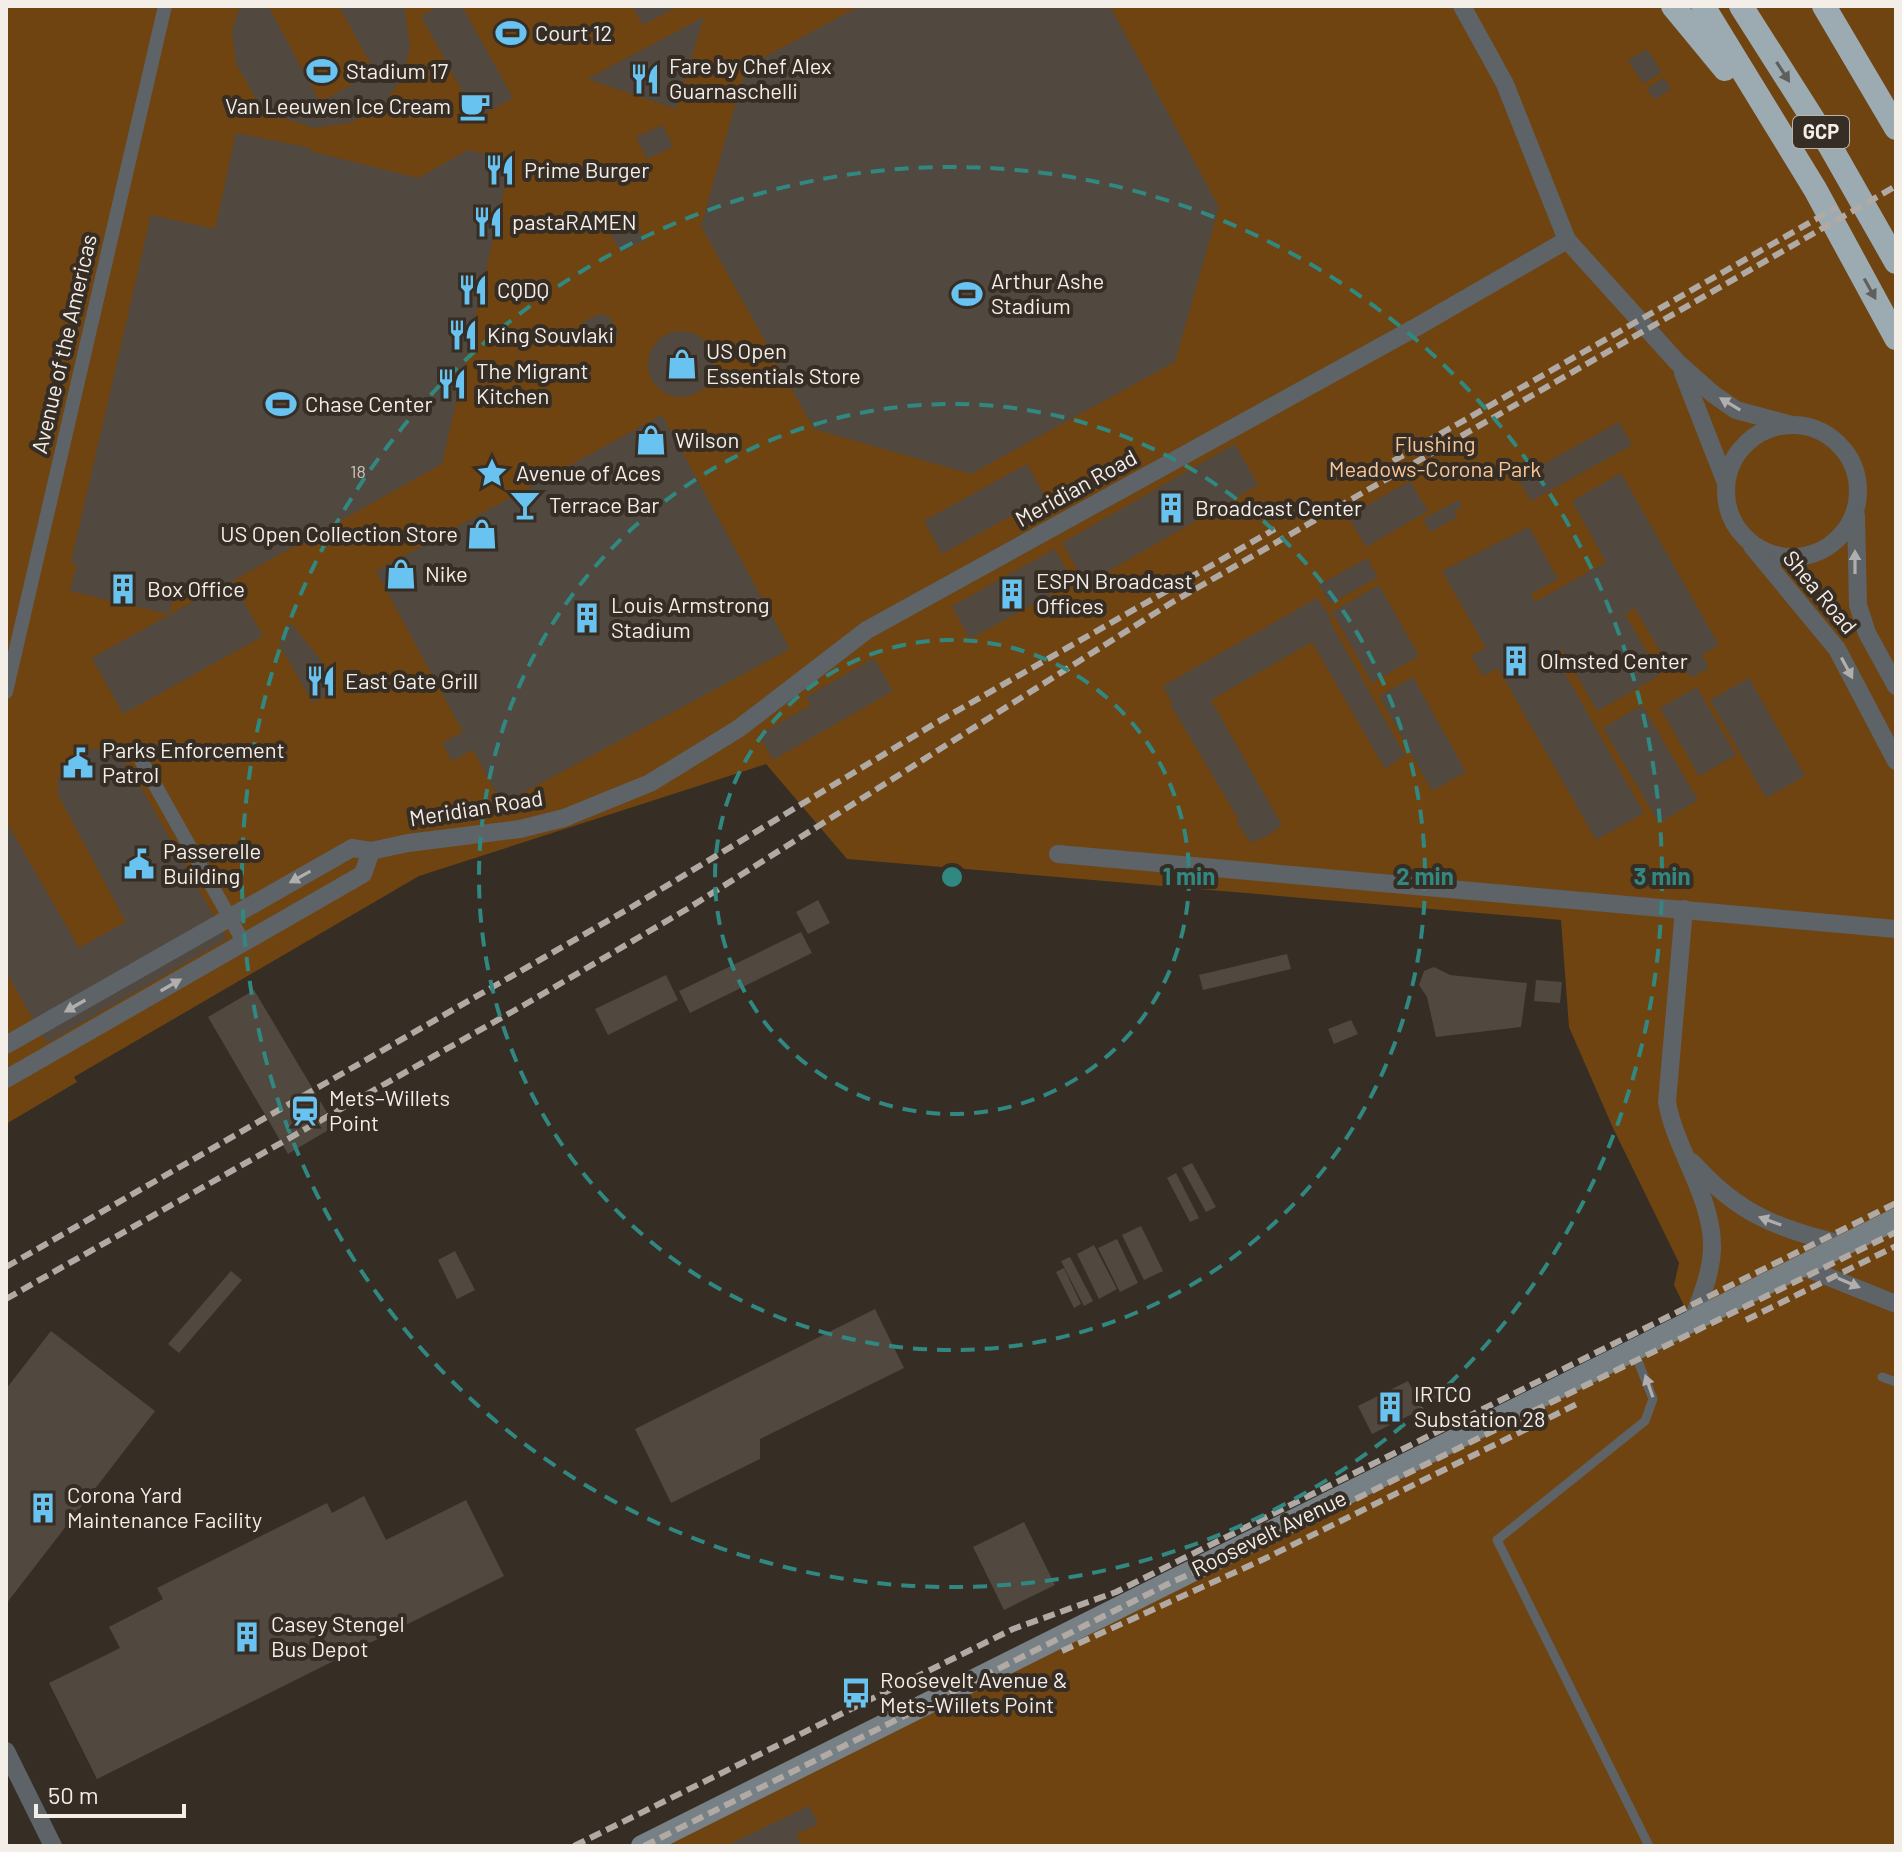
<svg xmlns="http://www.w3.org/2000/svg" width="1902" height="1852" font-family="Barlow,sans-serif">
<rect width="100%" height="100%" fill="#362d25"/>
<!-- green -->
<path fill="#6f4411" d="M6 6H1896V1846H642L1692 1322 1674 1285 1679 1263 1613 1128 1569 1027 1561 920 847 859 766 764 419 876 74 1077 77 1082 6 1124Z"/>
<!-- building -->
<g fill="#51483f">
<path d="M240 6H268L320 102 375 72 339 6H404L410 46 403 77 380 109 349 123 314 128 280 117 255 97 236 64 232 31Z"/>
<path d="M439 6H462L513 98 477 118 421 16Z"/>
<path d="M632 6H678L643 25Z"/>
<path d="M860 6H1110L1219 207 1175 362 971 474 814 429 701 226 746 67Z"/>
<path d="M704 17 676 109 587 79Z"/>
<path d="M1647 49 1662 72 1643 84 1628 60Z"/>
<path d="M1664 78 1671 89 1654 100 1647 88Z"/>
<path d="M663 125 673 147 647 159 636 137Z"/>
<path d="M236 133 311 148 310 151 418 178 468 150 511 160 442 464 232 581 263 636 123 714 92 658 207 594 176 587 169 614 70 591 77 564 71 562 151 215 215 229Z"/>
<path d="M628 219 630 223 634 220 645 240 624 251 619 249 608 229Z"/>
<path d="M601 313 603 317 608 314 619 334 598 345 596 341 592 342 582 323Z"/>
<circle cx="681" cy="364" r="33"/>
<path d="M662 415 790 649 502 804 473 750 452 761 442 743 463 732 376 571Z"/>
<path d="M1619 422 1632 445 1531 501 1518 478Z"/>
<path d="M1235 444 1258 485 1086 584 1062 543Z"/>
<path d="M1027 464 1045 497 942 554 924 521Z"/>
<path d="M1621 473 1719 645 1702 655 1709 668 1691 678 1683 666 1672 673 1635 608 1625 614 1660 675 1597 711 1562 649 1554 654 1644 813 1596 840 1498 668 1483 676 1471 656 1486 648 1442 571 1529 527 1558 579 1531 594 1535 602 1606 562 1572 501Z"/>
<path d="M1410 481 1428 511 1366 547 1348 516Z"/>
<path d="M1459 500 1462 507 1454 511 1458 517 1430 532 1423 519Z"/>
<path d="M1055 549 1073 582 970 639 952 606Z"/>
<path d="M1367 558 1378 577 1330 604 1319 585Z"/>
<path d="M1379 585 1419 656 1372 683 1332 612Z"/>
<path d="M1317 598 1332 619 1329 620 1405 755 1385 769 1312 642 1211 700 1282 825 1269 835 1251 843 1236 822 1239 820 1170 704 1172 703 1163 686Z"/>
<path d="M290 622 336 679 332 683 336 689 313 703 279 644Z"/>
<path d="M874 658 893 691 773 760 759 735 811 705 806 697Z"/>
<path d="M1413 677 1466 772 1432 791 1379 696Z"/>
<path d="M1749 678 1805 776 1766 798 1710 700Z"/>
<path d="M1697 687 1736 755 1699 776 1660 708Z"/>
<path d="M1642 705 1698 800 1659 823 1603 728Z"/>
<path d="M93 749 108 750 130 768 227 939 47 1043 6 972V821L79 948 126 922 58 795V778L65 764 77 754Z"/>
<path d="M818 900 830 923 808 934 796 912Z"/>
<path d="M801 932 812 953 690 1013 679 991Z"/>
<path d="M1287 954 1291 969 1203 990 1199 975Z"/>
<path d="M1434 967 1450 975 1527 983 1521 1027 1436 1037 1427 997 1419 985 1424 971Z"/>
<path d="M666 975 678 1000 608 1035 595 1009Z"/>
<path d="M1536 980 1562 982 1560 1003 1534 1001Z"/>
<path d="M254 990 335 1126 288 1154 208 1017Z"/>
<path d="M1351 1020 1358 1034 1334 1044 1328 1029Z"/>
<path d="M1192 1163 1216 1207 1206 1212 1182 1168Z"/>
<path d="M1176 1173 1199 1218 1190 1222 1167 1178Z"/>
<path d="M1141 1226 1163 1271 1144 1280 1122 1235Z"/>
<path d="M1117 1239 1138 1283 1120 1292 1098 1248Z"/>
<path d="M1094 1245 1117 1289 1099 1299 1077 1254Z"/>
<path d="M455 1251 475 1290 457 1299 438 1260Z"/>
<path d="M1070 1257 1093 1301 1084 1306 1061 1261Z"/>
<path d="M1064 1268 1081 1304 1074 1308 1056 1272Z"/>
<path d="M231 1271 242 1280 179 1353 168 1344Z"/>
<path d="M875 1309 904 1368 760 1439V1459L671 1503 635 1429Z"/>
<path d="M51 1331 155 1411 6 1604V1389Z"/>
<path d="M1408 1381 1422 1409 1372 1434 1358 1406Z"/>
<path d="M364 1496 386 1540 466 1500 504 1576 97 1779 49 1683 120 1648 109 1627 163 1599 157 1588 327 1503 332 1513Z"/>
<path d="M1024 1522 1055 1585 1004 1610 973 1547Z"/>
<path d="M809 1806 818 1824 796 1834 802 1846H725Z"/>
</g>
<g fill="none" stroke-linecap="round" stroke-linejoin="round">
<!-- service -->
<g stroke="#5d6366" stroke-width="9">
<path d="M1634 1351 1653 1399 1645 1421 1497 1540 1649 1846"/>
<path d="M1882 1377 1896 1382"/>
</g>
<!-- pedestrian -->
<g stroke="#5d6366" stroke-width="14">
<path d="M6 692 165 6"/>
<path d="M141 760 244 943"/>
</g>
<!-- minor -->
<g stroke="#5d6366" stroke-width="18">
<path d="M1462 6 1505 84 1567 240 1678 363 1713 394 1736 410 1792 425"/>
<path d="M1683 373 1726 483"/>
<circle cx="1792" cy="491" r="66"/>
<path d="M1856 515 1858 605 1867 633 1896 686"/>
<path d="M1752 546 1837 649 1896 761"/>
<path d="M1058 854 1896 929"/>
<path d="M1684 909 1667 1102C1676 1152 1714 1199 1712 1250 1711 1275 1700 1299 1692 1322"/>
<path d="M6 1045 352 848 371 851 408 843 520 829 564 818 650 783 738 729 867 630 1420 325 1567 240"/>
<path d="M6 1079 363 874 371 851"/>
<path d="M1692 1162C1739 1215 1777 1228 1845 1245"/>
<path d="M1801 1266 1896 1304"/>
<path d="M6 1751 53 1846"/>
</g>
<!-- secondary -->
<path stroke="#778085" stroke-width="22" d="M642 1846 1896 1219"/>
<!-- motorway -->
<g stroke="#9caab2" stroke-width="24">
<path d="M1673 6 1725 69"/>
<path d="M1703 6 1815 189 1896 338"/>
<path d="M1741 6 1830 146 1896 262"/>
<path d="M1824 6 1896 128"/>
</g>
<!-- rail -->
<g stroke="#b1aaa4" stroke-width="6" stroke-dasharray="12 6" stroke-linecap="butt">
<path d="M1393 461 1837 207"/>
<path d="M6 1267 630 908 934 724 1275 529"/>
<path d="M6 1299 524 1005 687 909 1171 603 1896 186"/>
<path d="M1746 1320 1896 1246"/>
<path d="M1062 1651 1264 1559 1581 1402"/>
<path d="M574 1846 1013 1629 1116 1592 1896 1203"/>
<path d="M644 1846 1174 1581 1305 1524 1896 1232"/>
</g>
</g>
<!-- one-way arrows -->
<defs><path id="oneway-solid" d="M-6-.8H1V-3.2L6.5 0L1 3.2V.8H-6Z" transform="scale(2)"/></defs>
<g fill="#5f5f5d">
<use href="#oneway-solid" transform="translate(1783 72) rotate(57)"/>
<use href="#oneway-solid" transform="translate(1870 289) rotate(61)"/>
</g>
<g fill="#b0afae">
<use href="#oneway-solid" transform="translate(1730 404) rotate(-149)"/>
<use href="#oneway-solid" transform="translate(1855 562) rotate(-90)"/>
<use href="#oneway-solid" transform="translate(1847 668) rotate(62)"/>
<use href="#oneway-solid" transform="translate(300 877) rotate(151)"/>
<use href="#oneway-solid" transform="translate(171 985) rotate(-30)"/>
<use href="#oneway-solid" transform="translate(75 1006) rotate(150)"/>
<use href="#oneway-solid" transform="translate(1770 1221) rotate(-160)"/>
<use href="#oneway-solid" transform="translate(1849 1283) rotate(23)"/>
<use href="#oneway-solid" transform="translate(1649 1386) rotate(-109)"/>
</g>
<!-- distance rings -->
<g fill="none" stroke="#318880" stroke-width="4" stroke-dasharray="14 10">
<circle cx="952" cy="877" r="237"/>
<circle cx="952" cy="877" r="473"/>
<circle cx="952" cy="877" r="710"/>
</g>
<!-- icons -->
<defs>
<g id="stadium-bare" transform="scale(2.4)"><path d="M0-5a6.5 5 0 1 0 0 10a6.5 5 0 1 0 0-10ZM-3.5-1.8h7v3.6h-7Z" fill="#69c3f1" stroke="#362d25" stroke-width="2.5" paint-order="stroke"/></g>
<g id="restaurant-bare" transform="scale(2.4)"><path d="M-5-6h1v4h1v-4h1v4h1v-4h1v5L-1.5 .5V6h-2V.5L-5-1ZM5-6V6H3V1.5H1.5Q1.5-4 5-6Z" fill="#69c3f1" stroke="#362d25" stroke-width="2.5" paint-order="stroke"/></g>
<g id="cafe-bare" transform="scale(2.4)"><path d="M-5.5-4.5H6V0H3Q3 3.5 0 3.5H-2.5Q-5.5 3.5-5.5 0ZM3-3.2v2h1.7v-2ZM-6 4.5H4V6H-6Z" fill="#69c3f1" stroke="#362d25" stroke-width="2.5" paint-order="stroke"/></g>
<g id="shop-bare" transform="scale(2.4)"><path d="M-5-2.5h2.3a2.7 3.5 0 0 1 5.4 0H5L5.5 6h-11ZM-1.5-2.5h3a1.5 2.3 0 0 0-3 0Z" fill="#69c3f1" stroke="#362d25" stroke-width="2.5" paint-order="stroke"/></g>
<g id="sight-bare" transform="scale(2.4)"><path d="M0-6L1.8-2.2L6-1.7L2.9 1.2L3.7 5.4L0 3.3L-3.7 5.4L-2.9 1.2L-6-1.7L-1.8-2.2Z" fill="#69c3f1" stroke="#362d25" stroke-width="2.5" paint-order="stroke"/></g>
<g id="bar-bare" transform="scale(2.4)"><path d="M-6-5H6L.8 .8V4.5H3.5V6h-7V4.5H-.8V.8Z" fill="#69c3f1" stroke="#362d25" stroke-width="2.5" paint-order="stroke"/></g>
<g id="building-bare" transform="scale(2.4)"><path d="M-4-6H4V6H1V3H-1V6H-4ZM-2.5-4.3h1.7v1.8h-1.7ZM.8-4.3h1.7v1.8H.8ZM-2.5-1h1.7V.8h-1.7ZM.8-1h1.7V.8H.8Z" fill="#69c3f1" stroke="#362d25" stroke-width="2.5" paint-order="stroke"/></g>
<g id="civic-bare" transform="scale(2.4)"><path d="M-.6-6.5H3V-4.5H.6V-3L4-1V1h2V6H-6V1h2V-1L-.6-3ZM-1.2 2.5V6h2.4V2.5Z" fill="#69c3f1" stroke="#362d25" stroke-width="2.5" paint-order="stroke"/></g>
<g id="station-bare" transform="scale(2.4)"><path d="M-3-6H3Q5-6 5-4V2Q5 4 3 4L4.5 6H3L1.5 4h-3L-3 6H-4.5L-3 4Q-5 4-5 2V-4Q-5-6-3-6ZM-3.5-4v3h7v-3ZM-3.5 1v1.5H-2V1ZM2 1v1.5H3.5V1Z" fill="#69c3f1" stroke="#362d25" stroke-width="2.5" paint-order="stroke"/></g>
<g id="bus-bare" transform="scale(2.4)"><path d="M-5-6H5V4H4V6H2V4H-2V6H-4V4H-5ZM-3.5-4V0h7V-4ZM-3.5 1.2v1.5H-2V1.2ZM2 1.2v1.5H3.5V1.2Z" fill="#69c3f1" stroke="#362d25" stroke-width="2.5" paint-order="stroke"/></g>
</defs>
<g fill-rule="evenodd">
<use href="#stadium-bare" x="511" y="33"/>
<use href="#stadium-bare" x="322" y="71"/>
<use href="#restaurant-bare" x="645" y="79"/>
<use href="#cafe-bare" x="475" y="106"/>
<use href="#restaurant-bare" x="500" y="170"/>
<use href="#restaurant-bare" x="488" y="222"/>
<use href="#restaurant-bare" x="473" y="290"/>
<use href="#stadium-bare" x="967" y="294"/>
<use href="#restaurant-bare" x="463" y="335"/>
<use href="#shop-bare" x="682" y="364"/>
<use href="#restaurant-bare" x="452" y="384"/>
<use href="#stadium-bare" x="281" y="404"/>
<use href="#shop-bare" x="651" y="440"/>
<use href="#sight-bare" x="492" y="473"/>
<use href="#bar-bare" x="525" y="505"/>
<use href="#building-bare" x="1171" y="508"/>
<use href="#shop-bare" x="482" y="534"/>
<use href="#shop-bare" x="401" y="574"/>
<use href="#building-bare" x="123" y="589"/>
<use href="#building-bare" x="1012" y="594"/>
<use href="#building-bare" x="587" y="618"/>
<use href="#building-bare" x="1516" y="661"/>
<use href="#restaurant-bare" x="321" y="681"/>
<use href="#civic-bare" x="78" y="763"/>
<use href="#civic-bare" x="139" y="864"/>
<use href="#station-bare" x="305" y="1111"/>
<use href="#building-bare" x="1390" y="1407"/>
<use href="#building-bare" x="43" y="1508"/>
<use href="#building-bare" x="247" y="1637"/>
<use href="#bus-bare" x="856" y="1693"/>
</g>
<g text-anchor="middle" stroke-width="8" stroke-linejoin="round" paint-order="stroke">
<!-- number labels -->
<g font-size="18" fill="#cbc4be">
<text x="358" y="478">18</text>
</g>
<!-- shield labels -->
<rect fill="#362d25" stroke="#bbb4ae" stroke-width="2" x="1793" y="116" width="56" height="32" rx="6"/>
<g font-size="20" font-weight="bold" fill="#f4eee9">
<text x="1821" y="139">GCP</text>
</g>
<!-- poi labels -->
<g font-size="22" fill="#f4eee9" stroke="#362d25" text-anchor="start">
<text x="535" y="41">Court 12</text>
<text x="669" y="74">Fare by Chef Alex<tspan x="669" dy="25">Guarnaschelli</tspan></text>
<text x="346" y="79">Stadium 17</text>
<text x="451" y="114" text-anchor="end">Van Leeuwen Ice Cream</text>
<text x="524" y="178">Prime Burger</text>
<text x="512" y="230">pastaRAMEN</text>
<text x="991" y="289">Arthur Ashe<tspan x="991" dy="25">Stadium</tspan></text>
<text x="497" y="298">CQDQ</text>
<text x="487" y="343">King Souvlaki</text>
<text x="706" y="359">US Open<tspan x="706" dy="25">Essentials Store</tspan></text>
<text x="476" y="379">The Migrant<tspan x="476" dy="25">Kitchen</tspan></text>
<text x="305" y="412">Chase Center</text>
<text x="675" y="448">Wilson</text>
<text x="516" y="481">Avenue of Aces</text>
<text x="549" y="513">Terrace Bar</text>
<text x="1195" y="516">Broadcast Center</text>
<text x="458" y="542" text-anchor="end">US Open Collection Store</text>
<text x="425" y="582">Nike</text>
<text x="1036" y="589">ESPN Broadcast<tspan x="1036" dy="25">Offices</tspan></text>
<text x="147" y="597">Box Office</text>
<text x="611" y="613">Louis Armstrong<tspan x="611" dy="25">Stadium</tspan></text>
<text x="1540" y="669">Olmsted Center</text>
<text x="345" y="689">East Gate Grill</text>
<text x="102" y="758">Parks Enforcement<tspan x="102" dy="25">Patrol</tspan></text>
<text x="163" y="859">Passerelle<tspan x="163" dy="25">Building</tspan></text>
<text x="329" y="1106">Mets–Willets<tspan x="329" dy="25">Point</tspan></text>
<text x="1414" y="1402">IRTCO<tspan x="1414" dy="25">Substation 28</tspan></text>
<text x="67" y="1503">Corona Yard<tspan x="67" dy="25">Maintenance Facility</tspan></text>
<text x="271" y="1632">Casey Stengel<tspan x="271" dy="25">Bus Depot</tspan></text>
<text x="880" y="1688">Roosevelt Avenue &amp;<tspan x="880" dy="25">Mets-Willets Point</tspan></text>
</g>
<!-- street labels -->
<g font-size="22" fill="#f4eee9" stroke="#362d25">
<text transform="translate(64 344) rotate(-77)" y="8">Avenue of the Americas</text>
<text transform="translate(1076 488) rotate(-29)" y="8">Meridian Road</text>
<text transform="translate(1820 592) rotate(50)" y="8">Shea Road</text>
<text transform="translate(476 808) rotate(-9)" y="8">Meridian Road</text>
<text transform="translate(1269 1533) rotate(-26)" y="8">Roosevelt Avenue</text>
</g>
<!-- park labels -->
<g font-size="22" fill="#f8c697" stroke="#362d25">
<text x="1435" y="452">Flushing<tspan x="1435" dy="25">Meadows-Corona Park</tspan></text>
</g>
</g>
<circle cx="952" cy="877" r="12" fill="#318880" stroke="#362d25" stroke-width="4"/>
<g font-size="24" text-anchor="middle" font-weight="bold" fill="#318880" stroke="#362d25" stroke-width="8" stroke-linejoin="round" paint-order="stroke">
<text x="1189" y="885">1 min</text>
<text x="1425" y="885">2 min</text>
<text x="1662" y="885">3 min</text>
</g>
<!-- border -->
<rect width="1902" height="1852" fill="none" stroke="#f4eee9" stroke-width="16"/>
<!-- scale -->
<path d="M36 1804v12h148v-12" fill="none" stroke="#f4eee9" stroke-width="4"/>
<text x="48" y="1804" font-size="24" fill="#f4eee9" stroke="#362d25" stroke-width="6" paint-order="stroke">50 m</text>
</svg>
